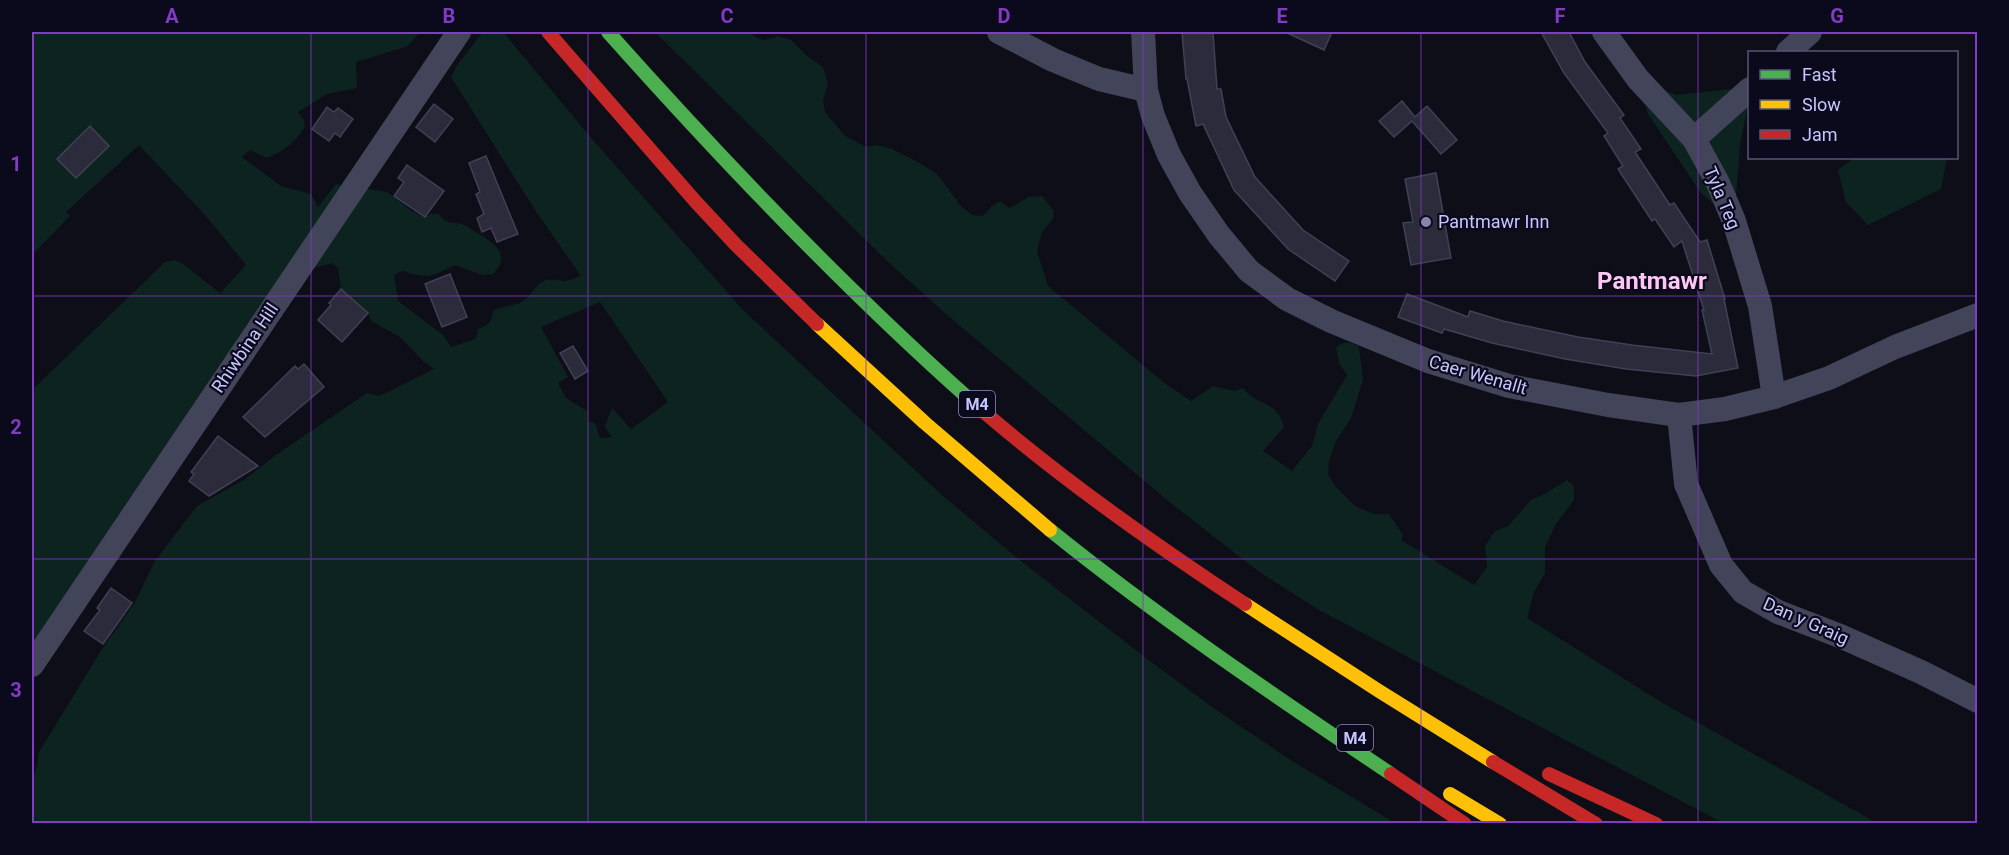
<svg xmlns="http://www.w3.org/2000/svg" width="2009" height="855" font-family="Roboto,sans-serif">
<rect width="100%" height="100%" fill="#0e0e18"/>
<!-- green -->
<g fill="#0d2320" fill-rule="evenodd">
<path d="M32 32H420L408 46 356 62 357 88 327 94 298 112 304 120 305 127C296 141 283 152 267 158L250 150 242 157 281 186 311 194 318 207 336 184 353 188H362L387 192 413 212 425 217 431 214H439C447 226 454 221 464 225 468 226 472 230 476 232 493 242 512 254 493 274L482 275 455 265C430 277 430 279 402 271L394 275 398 301 443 335 451 347 476 339 478 329C489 325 492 322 493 311 502 306 511 306 520 303 531 298 534 285 544 281 551 278 556 280 563 281 569 281 575 278 581 276L535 210 451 77 458 64 483 32H503L592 139 743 310 943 496 1022 562 1146 658 1212 707 1292 761 1395 823H32V780L37 766 39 752 102 649 134 604 155 561 197 506 245 479 276 455 367 393 378 396 384 394 434 369 424 362 400 337 371 321 368 313 341 289 338 268 332 263 313 268 32 665V390L165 262 175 260 183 264 220 293 246 265 206 216 139 145 66 212 70 216 32 255ZM600 302 668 402 631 429 612 408 605 426 611 437 600 438 595 423 587 421 589 412 566 398 558 383 568 377 541 327Z"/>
<path d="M655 32H749C760 41 765 42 778 36L791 40 807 56 823 67 828 83 823 101 825 112 845 136 866 147 877 145 892 149 916 161 937 174 961 206 972 215 983 216 992 206 1000 201 1009 208 1029 197 1042 196 1054 211 1053 219 1042 232 1037 251 1048 286 1163 382 1191 401 1213 386 1235 391 1243 388C1257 407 1277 399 1284 427L1263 451 1292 471 1312 446 1318 424 1347 375 1339 363 1336 347C1344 341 1350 341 1359 347L1363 380 1351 418 1336 441 1329 461 1328 475 1336 487 1355 506 1374 514H1389L1403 535 1401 540 1474 585 1487 567 1485 546 1495 531 1508 526 1531 500 1546 493 1567 480 1574 486V500L1556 524 1545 547V573L1534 592 1527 618 1661 702 1877 823H1723L1319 610 1258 571 1172 504 946 314 887 261Z"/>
<path d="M1638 79 1676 95 1749 87V101L1740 144 1734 221 1701 193 1648 114Z"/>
<path d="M1854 158H1947L1941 189 1868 225 1846 202 1838 170Z"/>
</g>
<!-- building -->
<g fill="#2b2b3b" stroke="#404057" stroke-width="1.5">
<path d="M1182 32H1213L1217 89H1221L1226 117 1255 177 1303 230 1349 261 1335 281 1288 249 1234 190 1203 124 1196 126 1187 79H1186Z"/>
<path d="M1285 32H1332L1324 50Z"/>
<path d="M1541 32H1569L1585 62 1624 115 1620 118 1641 149 1635 152 1670 205 1674 203 1700 242 1707 240 1725 299H1724L1738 368 1696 376 1626 369 1565 359 1492 343 1444 329 1442 333 1398 317 1407 294 1468 317 1470 311 1503 321 1578 337 1632 345 1712 354 1702 310H1704L1682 241 1674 247 1655 219 1652 221 1618 169 1623 166 1604 136 1608 133 1564 73Z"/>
<path d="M1402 101 1415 117 1427 106 1457 140 1441 154 1412 121 1394 137 1379 121Z"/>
<path d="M434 104 453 119 435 142 416 127Z"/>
<path d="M327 107 334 112 338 108 353 119 340 137 335 133 329 141 312 129Z"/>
<path d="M90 126 109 146 76 178 57 159Z"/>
<path d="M486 156 518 234 497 242 491 228 482 232 477 218 484 214 476 194 480 192 469 163Z"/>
<path d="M407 165 444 191 425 217 394 196 404 182 398 178Z"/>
<path d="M1436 173 1451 258 1411 265 1403 223 1413 222 1405 179Z"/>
<path d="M450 274 467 317 442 327 425 284Z"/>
<path d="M341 289 368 313 342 342 318 320 331 305 329 303Z"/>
<path d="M573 346 588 371 575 379 560 353Z"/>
<path d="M304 364 324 387 265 437 243 417 295 366 298 369Z"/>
<path d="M218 436 258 466 209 496 189 481 194 474 191 472Z"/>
<path d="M111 588 132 603 103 644 84 631 100 610 97 608Z"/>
</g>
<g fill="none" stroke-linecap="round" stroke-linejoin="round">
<!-- street -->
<g stroke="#424459" stroke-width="24">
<path d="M999 32 1053 60 1099 79 1146 90"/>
<path d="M1143 32 1146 90 1153 116 1169 155 1190 193 1219 235 1249 271 1287 299 1331 321 1428 361 1509 386 1608 405 1679 415 1725 409 1774 397 1829 378 1895 347 1978 315"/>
<path d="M1604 32 1638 79 1694 139 1718 183 1734 221 1760 306 1774 397"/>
<path d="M1788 52 1810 32"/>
<path d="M1694 139 1750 89"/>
<path d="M1679 415 1686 484 1721 565 1743 592 1778 612 1840 636 1921 672 1978 701"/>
<path d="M32 665 459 32"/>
</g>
<!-- fast -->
<g stroke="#4caf50" stroke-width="14">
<path d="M608 32C722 160 840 284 968 398"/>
<path d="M1050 530C1159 618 1275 696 1391 774"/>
</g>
<!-- slow -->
<g stroke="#ffc107" stroke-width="14">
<path d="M817 324 925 423 1050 530"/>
<path d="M1245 604 1379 691 1493 762"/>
<path d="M1450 794 1500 824"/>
</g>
<!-- jam -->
<g stroke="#c62828" stroke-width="14">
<path d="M548 32 695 201 736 245 817 324"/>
<path d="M968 398C1054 474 1149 541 1245 604"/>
<path d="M1493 762 1596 824"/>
<path d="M1391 774 1465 824"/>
<path d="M1549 774 1656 824"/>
</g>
</g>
<!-- grid -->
<path fill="none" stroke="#823bc5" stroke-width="1.5" stroke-opacity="0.55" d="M311 32V824M588 32V824M866 32V824M1143 32V824M1421 32V824M1698 32V824M32 296H1978M32 559H1978"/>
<!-- markers -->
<circle fill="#8586ae" stroke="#0b0a1c" stroke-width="2" cx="1426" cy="222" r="6"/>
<g text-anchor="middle" stroke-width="4.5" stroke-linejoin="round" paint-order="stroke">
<!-- shield labels -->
<g fill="#0b0a1c" stroke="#8d8ebb" stroke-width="1.5">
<rect x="959" y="391" width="36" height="26" rx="4.5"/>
<rect x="1337" y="725" width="36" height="26" rx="4.5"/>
</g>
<g font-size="16" font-weight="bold" fill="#c5c6ff">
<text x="977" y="410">M4</text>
<text x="1355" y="744">M4</text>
</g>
<!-- street labels -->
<g font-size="18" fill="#c5c6ff" stroke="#0b0a1c">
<text transform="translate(1722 198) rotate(67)" y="6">Tyla Teg</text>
<text transform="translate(245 348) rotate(-56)" y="6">Rhiwbina Hill</text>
<text transform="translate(1478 375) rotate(16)" y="6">Caer Wenallt</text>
<text transform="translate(1806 621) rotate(24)" y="6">Dan y Graig</text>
</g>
<!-- poi labels -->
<g font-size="18" fill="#c5c6ff" stroke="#0b0a1c" text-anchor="start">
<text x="1438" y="228">Pantmawr Inn</text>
</g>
<!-- district labels -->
<g font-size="24" font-weight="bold" fill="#ffc7f2" stroke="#0b0a1c">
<text x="1652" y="289">Pantmawr</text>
</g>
</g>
<!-- border -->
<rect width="2009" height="855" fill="none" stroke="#0b0a1c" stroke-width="66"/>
<!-- legend -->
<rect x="1748" y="51" width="210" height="108" fill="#0b0a1c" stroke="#555577" stroke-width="1.5"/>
<rect x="1760" y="70" width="30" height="9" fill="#4caf50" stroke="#555577" stroke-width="1.5"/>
<text x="1802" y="81" font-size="18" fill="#c5c6ff">Fast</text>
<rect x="1760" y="100" width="30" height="9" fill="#ffc107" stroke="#555577" stroke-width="1.5"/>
<text x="1802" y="111" font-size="18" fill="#c5c6ff">Slow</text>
<rect x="1760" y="130" width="30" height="9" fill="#c62828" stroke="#555577" stroke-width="1.5"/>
<text x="1802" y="141" font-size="18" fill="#c5c6ff">Jam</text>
<rect x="33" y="33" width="1943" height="789" fill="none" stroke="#823bc5" stroke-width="2"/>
<g font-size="20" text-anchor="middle" font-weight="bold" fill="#823bc5">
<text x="172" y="23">A</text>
<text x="449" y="23">B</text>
<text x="727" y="23">C</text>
<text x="1004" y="23">D</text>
<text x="1282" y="23">E</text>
<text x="1560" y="23">F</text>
<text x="1837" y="23">G</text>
<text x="16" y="171">1</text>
<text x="16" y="434">2</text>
<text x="16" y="697">3</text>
</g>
</svg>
